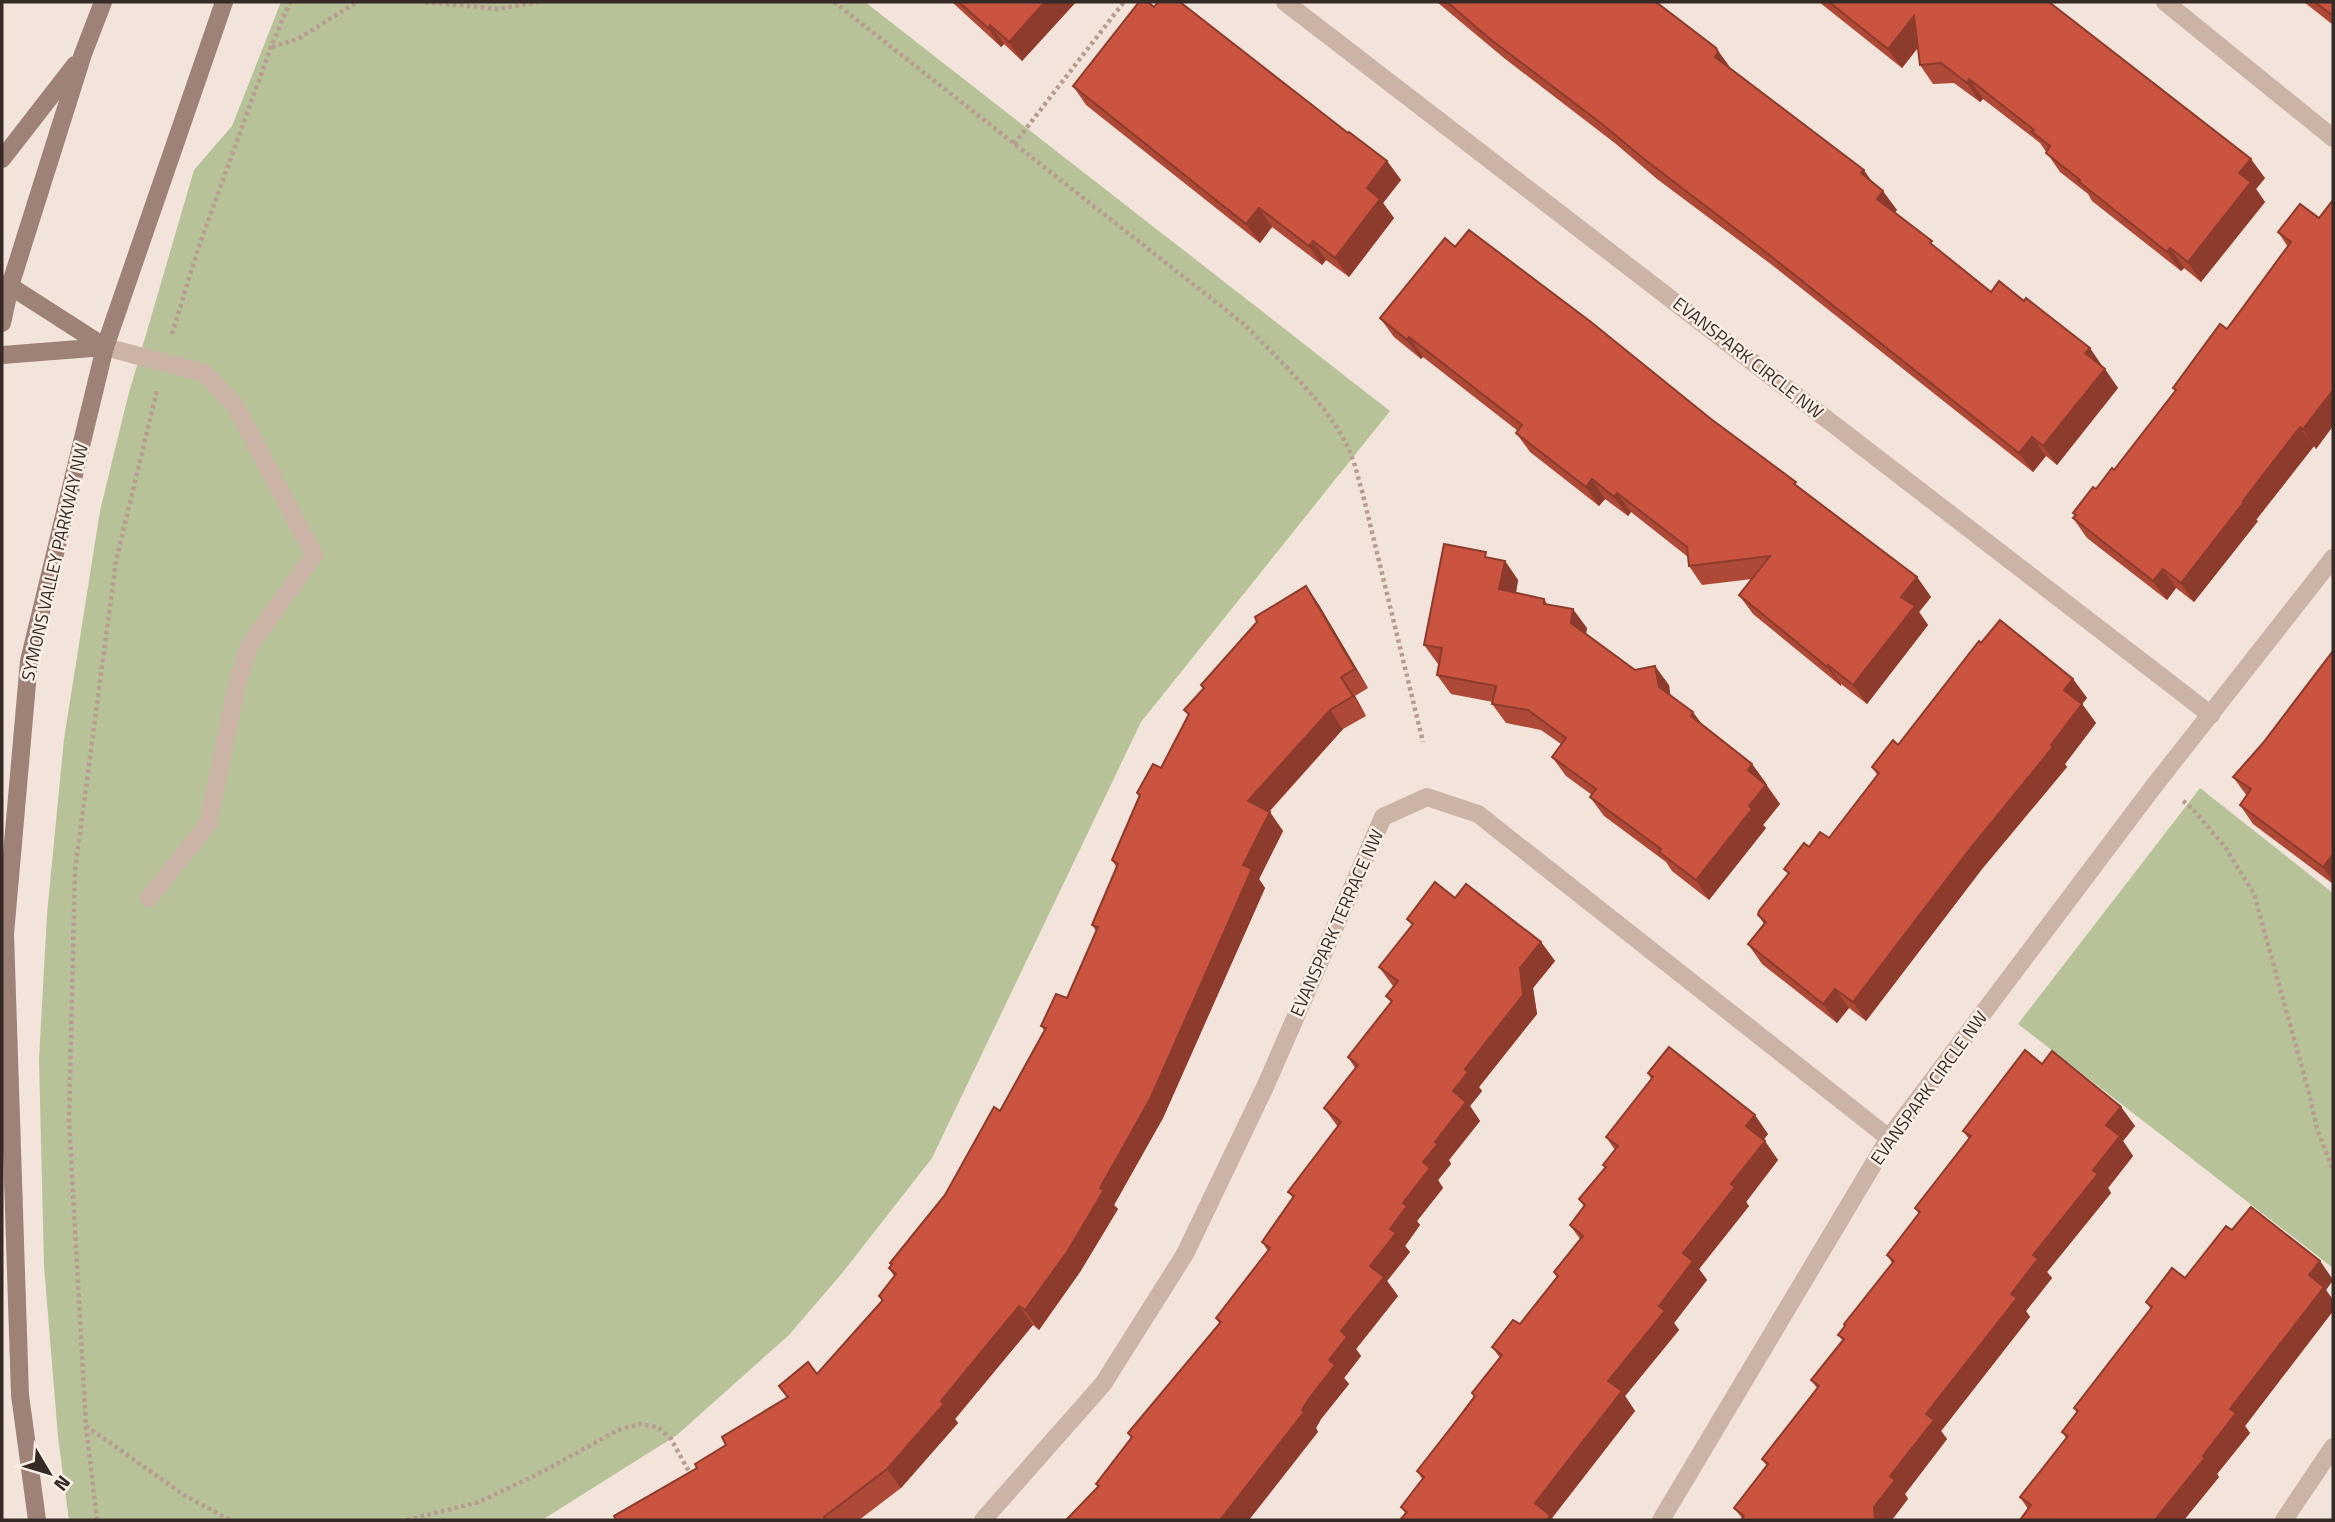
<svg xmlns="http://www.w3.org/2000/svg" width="2335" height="1522" font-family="'Titillium Web',sans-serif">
<rect width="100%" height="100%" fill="#f2e4da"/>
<!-- green -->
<g fill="#b8c299">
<path d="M281 2H865L1390 411 1141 722 932 1158 843 1272 789 1335 677 1435 542 1520H69L58 1437 44 1266 39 1059 47 914 64 739 100 511 128 396 194 170 232 126Z"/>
<path d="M2200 788 2333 893V1268L2018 1024Z"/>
</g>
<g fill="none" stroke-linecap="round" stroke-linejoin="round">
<!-- path -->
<g stroke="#b79d90" stroke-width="4.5" stroke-dasharray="3.5 3.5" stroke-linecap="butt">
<path d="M425 2 499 9 538 2"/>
<path d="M834 2 1245 325C1277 358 1336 412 1351 455 1356 466 1358 479 1362 491L1423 742"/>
<path d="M272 47 298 39 357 2"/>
<path d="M1014 144 1124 2"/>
<path d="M172 334 198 249 271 47 290 2"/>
<path d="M2183 801 2192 808 2225 847 2254 894 2309 1093 2317 1129 2333 1170"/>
<path d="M86 1426 184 1495 230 1520"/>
<path d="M97 1520 86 1426 69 1121 75 871 116 561 157 390"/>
<path d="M407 1520 479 1502 546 1470 618 1430 640 1424 658 1427 671 1439 692 1477"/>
</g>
<!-- lane -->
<path stroke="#cbb3a6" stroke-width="18" d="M105 347 204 373 235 405 314 555 249 646 237 684 208 824 149 898"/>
<!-- street -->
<g stroke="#cbb3a6" stroke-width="18">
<path d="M1285 2 2211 715"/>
<path d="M2165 2 2333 138"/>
<path d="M983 1520 1103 1384 1185 1254 1265 1087 1383 817 1427 797 1478 814 1889 1138"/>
<path d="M1661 1520 1889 1138 2154 786 2333 558"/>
<path d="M2284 1520 2333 1447"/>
</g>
<!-- secondary -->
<g stroke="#9e8177" stroke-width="18">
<path d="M2 159 75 65"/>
<path d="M2 284 10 286 105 347"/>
<path d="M2 323 10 286 83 54 103 2"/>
<path d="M2 355 105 347"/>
<path d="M37 1520 20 1395 5 934 29 661 105 347 224 2"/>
</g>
</g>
<!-- wall -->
<g fill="#ae4837">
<path d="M952 2H1076L1022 61 1004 44 1001 47Z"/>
<path d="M1437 2H1656L1730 68 1873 182 1897 210 1895 212 1939 250 1991 292 2103 367 2118 388 2057 465 2046 456 2033 472 1772 265 1657 179 1616 144 1504 58Z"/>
<path d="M1819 2H2049L2265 178 2256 189 2265 202 2201 282 2184 268 2181 271 2092 201 2088 194 2060 172 2040 143 1983 99 1980 102 1954 83 1933 84 1920 65 1918 48 1902 68Z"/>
<path d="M2304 2H2333V25Z"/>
<path d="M1073 86 1348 133 1387 161 1401 180 1383 203 1394 218 1349 277 1326 260 1322 265 1272 227 1260 243 1086 105Z"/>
<path d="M2333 200V426L2316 449 2314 446 2256 520 2258 521 2194 602 2176 588 2167 600 2087 538 2073 518 2075 516 2073 513 2114 470 2175 391 2173 388 2227 329 2288 247 2278 232 2319 218Z"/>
<path d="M1455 247 1711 419 1917 577 1931 597 1919 612 1928 625 1867 704 1841 684V686L1753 614 1739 595 1752 579 1702 585 1689 566 1688 557 1631 512 1628 516 1605 499 1599 506 1530 452 1516 433 1518 431 1423 357 1421 359 1394 337 1380 318Z"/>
<path d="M1490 558 1505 561 1518 580 1516 593 1544 599 1548 605 1587 628 1586 634 1635 670 1669 685 1670 695 1702 724 1752 764 1780 804 1763 825 1766 828 1709 900 1672 871 1666 862 1604 816 1590 797 1592 795 1566 776 1552 757 1561 744 1541 730 1506 723 1492 704 1493 702 1451 694 1437 675 1439 664H1438L1424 645Z"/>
<path d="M1306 586 1319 605 1368 688 1355 696 1366 716 1343 729 1269 812 1283 831 1259 879 1265 888 1163 1118 1114 1205 1118 1209 1080 1272 1039 1330 1033 1325 955 1419 958 1423 901 1488 859 1520H616L697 1468 787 1398 779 1386 817 1374 882 1301 879 1296 894 1276 889 1268 945 1195 1000 1111 1044 1030 1041 1026 1067 998 1096 931 1092 925 1117 868 1112 860 1139 796 1137 793 1161 768 1188 715 1184 710 1203 689 1201 685 1257 622Z"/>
<path d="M1981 643 2073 679 2087 698 2082 704 2096 723 2065 764 2067 767 1982 869 1866 1021 1849 1008 1837 1023 1762 964 1748 944 1764 924 1758 915 1788 874 1784 869 1809 847 1829 838 1878 776 1872 767 1898 745Z"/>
<path d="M2333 651V884L2253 824 2240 805 2247 796 2233 777 2263 743Z"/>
<path d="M1455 898 1541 942 1555 961 1533 988 1537 1014 1479 1087 1482 1091 1470 1106 1480 1121 1449 1160 1451 1164 1438 1180 1443 1188 1417 1221 1420 1225 1405 1246 1410 1252 1387 1281 1398 1296 1356 1349 1361 1356 1344 1378 1349 1384 1321 1419 1316 1428 1318 1432 1098 1487 1096 1484 1131 1438 1128 1433 1219 1323 1216 1318 1268 1251 1262 1242 1293 1198 1288 1192 1338 1127 1324 1108 1355 1068 1348 1057 1391 1002 1386 996 1393 986 1379 967 1412 925 1407 919Z"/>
<path d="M2042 1064 2121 1107 2135 1126 2123 1141 2133 1156 2108 1188 2111 1193 2047 1272 2052 1278 2026 1311 2030 1317 1941 1431 1947 1439 1905 1494 1908 1499 1742 1518 1734 1508 1767 1466 1762 1459 1817 1388 1811 1380 1843 1341 1838 1335 1892 1263 1887 1255 1919 1214 1915 1208 1969 1139 1963 1131Z"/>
<path d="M1648 1073 1768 1134 1763 1140 1778 1160 1746 1202 1749 1206 1699 1269 1707 1280 1674 1323 1679 1330 1625 1396 1635 1411 1552 1518 1554 1520H1400L1405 1513 1401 1507 1423 1480 1417 1471 1474 1396 1472 1393 1500 1358 1492 1347 1520 1324 1557 1277 1554 1272 1580 1239 1570 1225 1584 1206 1579 1199 1605 1168 1603 1165 1615 1150 1606 1137 1651 1079Z"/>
<path d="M2232 1230 2320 1261 2333 1280 2326 1290 2333 1300V1311L2245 1426 2250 1433 2217 1474 2219 1477 2184 1520H2020L2028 1509 2020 1497 2066 1438 2062 1432 2077 1413 2074 1408 2151 1309 2146 1302 2185 1278Z"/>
</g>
<!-- shaded-wall -->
<g fill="#8d3b2d">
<path d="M1045 2H1076L1022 61 1009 42Z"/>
<path d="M1914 16 1927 35 1902 68 1888 49Z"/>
<path d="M990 25 1004 44 1001 47 988 28Z"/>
<path d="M1716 48 1730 67 1715 57Z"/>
<path d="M1969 79 1983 99 1980 102 1967 83Z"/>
<path d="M2251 159 2265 178 2256 189 2265 202 2201 282 2188 262 2239 173Z"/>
<path d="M1387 161 1401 180 1383 203 1394 218 1349 277 1335 258 1367 188Z"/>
<path d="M1864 170 1877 189 1861 173Z"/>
<path d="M1883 191 1897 210 1891 218 1877 199Z"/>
<path d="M1259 208 1272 227 1260 243 1246 224Z"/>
<path d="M1313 241 1326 260 1322 265 1309 246Z"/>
<path d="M2170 248 2184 268 2181 271 2167 252Z"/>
<path d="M1409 337 1423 357 1421 359 1407 340Z"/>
<path d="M2090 348 2103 367 2085 353Z"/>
<path d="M2105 369 2118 388 2057 465 2043 446Z"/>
<path d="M2333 390V426L2316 449 2303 429Z"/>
<path d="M2300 427 2314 446 2256 520 2258 521 2194 602 2181 583 2243 501Z"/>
<path d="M2032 437 2046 456 2033 472 2019 453Z"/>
<path d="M1592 479 1605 499 1599 506 1586 487Z"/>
<path d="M1617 493 1631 512 1628 516 1614 497Z"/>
<path d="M1505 561 1518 580 1513 609 1499 589Z"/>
<path d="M2163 569 2176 588 2167 600 2153 581Z"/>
<path d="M1917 577 1931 597 1919 612 1928 625 1867 704 1853 685 1901 597Z"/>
<path d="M1306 586 1319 605 1368 688 1355 669Z"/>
<path d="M1573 609 1587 628 1584 642 1571 623Z"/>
<path d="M1828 665 1841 684V686L1827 667Z"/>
<path d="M1655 666 1669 685 1672 706 1659 687Z"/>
<path d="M1341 677 1355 696 1366 716 1353 696Z"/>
<path d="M2073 679 2087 698 2082 704 2096 723 2065 764 2067 767 1982 869 1866 1021 1853 1002 1969 850 2051 745 2064 690Z"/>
<path d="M1330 710 1343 729 1261 820 1248 801Z"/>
<path d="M1693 712 1707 731 1691 716Z"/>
<path d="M1752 764 1766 783 1761 789 1748 770Z"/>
<path d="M1766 785 1780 804 1763 825 1766 828 1709 900 1696 880Z"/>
<path d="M1270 812 1283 831 1259 879 1265 888 1163 1118 1114 1205 1118 1209 1080 1272 1039 1330 1025 1310 1100 1188 1243 865Z"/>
<path d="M2333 854V882L2323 867Z"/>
<path d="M1541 942 1555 961 1533 988 1537 1014 1479 1087 1482 1091 1470 1106 1480 1121 1449 1160 1451 1164 1438 1180 1443 1188 1417 1221 1420 1225 1405 1246 1410 1252 1387 1281 1398 1296 1356 1349 1361 1356 1344 1378 1349 1384 1321 1419 1316 1428 1318 1432 1249 1520H1222L1221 1519 1302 1410 1329 1360 1341 1331 1370 1266 1435 1142 1453 1091 1520 968Z"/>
<path d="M1835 989 1849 1008 1837 1023 1823 1004Z"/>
<path d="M2121 1107 2135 1126 2123 1141 2133 1156 2108 1188 2111 1193 2047 1272 2052 1278 2026 1311 2030 1317 1941 1431 1947 1439 1905 1494 1908 1499 1892 1520H1875L1874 1507 1890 1476 1926 1414 2011 1294 2033 1255 2093 1170 2106 1125Z"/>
<path d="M1755 1115 1768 1134 1759 1146 1746 1126Z"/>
<path d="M1765 1141 1778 1160 1746 1202 1749 1206 1699 1269 1707 1280 1674 1323 1679 1330 1625 1396 1635 1411 1552 1518 1554 1520H1547L1535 1503 1608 1381 1659 1306 1683 1253 1731 1184Z"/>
<path d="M2320 1261 2333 1280 2326 1290 2333 1300V1311L2245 1426 2250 1433 2217 1474 2219 1477 2184 1520H2155L2203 1456 2309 1275Z"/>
<path d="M1019 1306 1033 1325 955 1419 958 1423 901 1488 887 1469 941 1401Z"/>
</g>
<!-- building -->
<g fill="#ca5440" stroke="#8d3b2d" stroke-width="2">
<path d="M959 2H1045L1009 42 990 25 988 28Z"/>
<path d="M1139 2H1148L1154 7 1158 2H1180L1348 133 1349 132 1387 161 1367 188 1380 199 1335 258 1313 241 1309 246 1259 208 1246 224 1073 86Z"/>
<path d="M1447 2H1656L1716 48 1718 52 1715 57 1864 170 1861 173 1883 191 1877 199 1932 241 1930 243 1991 292 1999 281 2024 301 2026 298 2090 348 2085 353 2105 369 2043 446 2032 437 2019 453 1758 246 1644 159 1602 124 1490 39Z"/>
<path d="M1829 2H2049L2251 159 2239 173 2251 182 2188 262 2170 248 2167 252 2078 181 2080 180 2046 153 2050 146 2032 132 2034 130 1969 79 1967 83 1941 63 1920 65 1914 16 1888 49Z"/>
<path d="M2315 2H2333V16Z"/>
<path d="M2333 200V390L2303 429 2300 427 2243 501 2244 502 2181 583 2163 569 2153 581 2073 518 2076 515 2073 513 2093 487 2096 489 2112 468 2114 470 2176 390 2173 388 2220 324 2227 329 2291 242 2278 232 2300 204 2319 218Z"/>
<path d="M1469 230 1591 322 1711 419 1796 482 1794 484 1917 577 1901 597 1915 606 1853 685 1828 665 1827 667 1739 595 1770 556 1689 566 1687 547 1617 493 1614 497 1592 479 1586 487 1516 433 1522 425 1409 337 1407 340 1380 318 1445 238 1455 247Z"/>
<path d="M1444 544 1486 552 1485 557 1505 561 1499 589 1544 599V604L1573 609 1571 623 1635 670 1655 666 1659 687 1693 712 1691 716 1752 764 1748 770 1766 785 1749 806 1752 809 1696 880 1659 852 1661 849 1590 797 1596 789 1552 757 1566 738 1528 710 1492 704 1496 686 1437 675 1442 648 1424 645Z"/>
<path d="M1306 586 1355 669 1341 677 1353 696 1330 710 1248 801 1270 812 1243 865 1252 869 1150 1099 1100 1188 1104 1190 1067 1252 1025 1310 1019 1306 941 1401 944 1404 887 1469 824 1517 826 1520H616L614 1516 697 1468 695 1464 726 1445 722 1437 788 1397 779 1386 808 1362 817 1374 883 1300 879 1296 896 1274 889 1268 892 1264 890 1263 945 1195 994 1107 1000 1111 1046 1028 1041 1026 1056 994 1067 998 1098 927 1092 925 1118 864 1112 860 1140 795 1137 793 1153 764 1161 768 1189 714 1184 710 1204 688 1201 685 1257 622 1255 617Z"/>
<path d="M2000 620 2073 679 2064 690 2082 704 2051 745 2053 747 1969 850 1853 1002 1835 989 1823 1004 1748 944 1766 922 1758 915 1759 911 1789 873 1784 869 1804 843 1809 847 1820 832 1829 838 1879 773 1872 767 1893 740 1898 745 1979 641 1981 643Z"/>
<path d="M2333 651V854L2323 867 2240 805 2251 789 2233 777 2263 743Z"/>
<path d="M1435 882 1455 898 1466 884 1541 942 1520 968 1523 995 1465 1069 1468 1072 1453 1091 1466 1102 1435 1142 1438 1144 1423 1162 1430 1168 1403 1203 1407 1206 1390 1229 1396 1233 1370 1266 1384 1277 1341 1331 1347 1337 1329 1360 1335 1365 1308 1400 1302 1410 1304 1412 1221 1519 1223 1520H1066L1099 1486 1096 1484 1132 1437 1128 1433 1221 1322 1216 1318 1270 1248 1262 1242 1294 1196 1288 1192 1341 1122 1324 1108 1358 1065 1348 1057 1392 1001 1386 996 1398 981 1379 967 1413 924 1407 919Z"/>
<path d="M1669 1047 1755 1115 1746 1126 1765 1141 1731 1184 1735 1187 1683 1253 1693 1261 1659 1306 1665 1311 1608 1381 1622 1391 1535 1503 1550 1515 1547 1520H1400L1407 1512 1401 1507 1424 1477 1417 1471 1461 1415 1475 1396 1472 1393 1502 1355 1492 1347 1513 1320 1520 1324 1558 1276 1554 1272 1583 1236 1570 1225 1585 1205 1579 1199 1606 1167 1603 1165 1618 1146 1606 1137 1653 1077 1648 1073Z"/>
<path d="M2025 1050 2042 1064 2052 1051 2121 1107 2106 1125 2120 1136 2093 1170 2098 1174 2033 1255 2038 1259 2011 1294 2017 1298 1926 1414 1934 1420 1890 1476 1895 1480 1874 1507 1875 1520H1741L1744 1516 1734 1508 1768 1464 1762 1459 1819 1386 1811 1380 1844 1339 1838 1335 1845 1326 1844 1324 1894 1261 1887 1255 1920 1212 1915 1208 1971 1136 1963 1131Z"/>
<path d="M2251 1207 2320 1261 2309 1275 2324 1287 2230 1409 2236 1413 2203 1456 2205 1458 2155 1520H2020L2031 1505 2020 1497 2068 1436 2062 1432 2078 1411 2074 1408 2152 1307 2146 1302 2172 1268 2185 1278 2226 1226 2232 1230Z"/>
</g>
<g text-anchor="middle" stroke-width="5" stroke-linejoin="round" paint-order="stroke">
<!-- street labels -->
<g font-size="18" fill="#362a27" stroke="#faefe6">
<text transform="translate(1748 358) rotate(38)" y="6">EVANSPARK CIRCLE NW</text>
<text transform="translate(55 562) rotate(-77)" y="6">SYMONS VALLEY PARKWAY NW</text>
<text transform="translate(1337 923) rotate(-66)" y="6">EVANSPARK TERRACE NW</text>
<text transform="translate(1929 1088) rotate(-54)" y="6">EVANSPARK CIRCLE NW</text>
</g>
</g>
<!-- border -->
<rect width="2335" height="1522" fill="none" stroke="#362a27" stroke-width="7"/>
<!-- north arrow -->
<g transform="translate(49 1473) rotate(128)" stroke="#faefe6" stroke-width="5" paint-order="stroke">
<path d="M0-5L12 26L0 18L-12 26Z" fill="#362a27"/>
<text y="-10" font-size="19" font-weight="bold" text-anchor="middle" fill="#362a27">N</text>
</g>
</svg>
